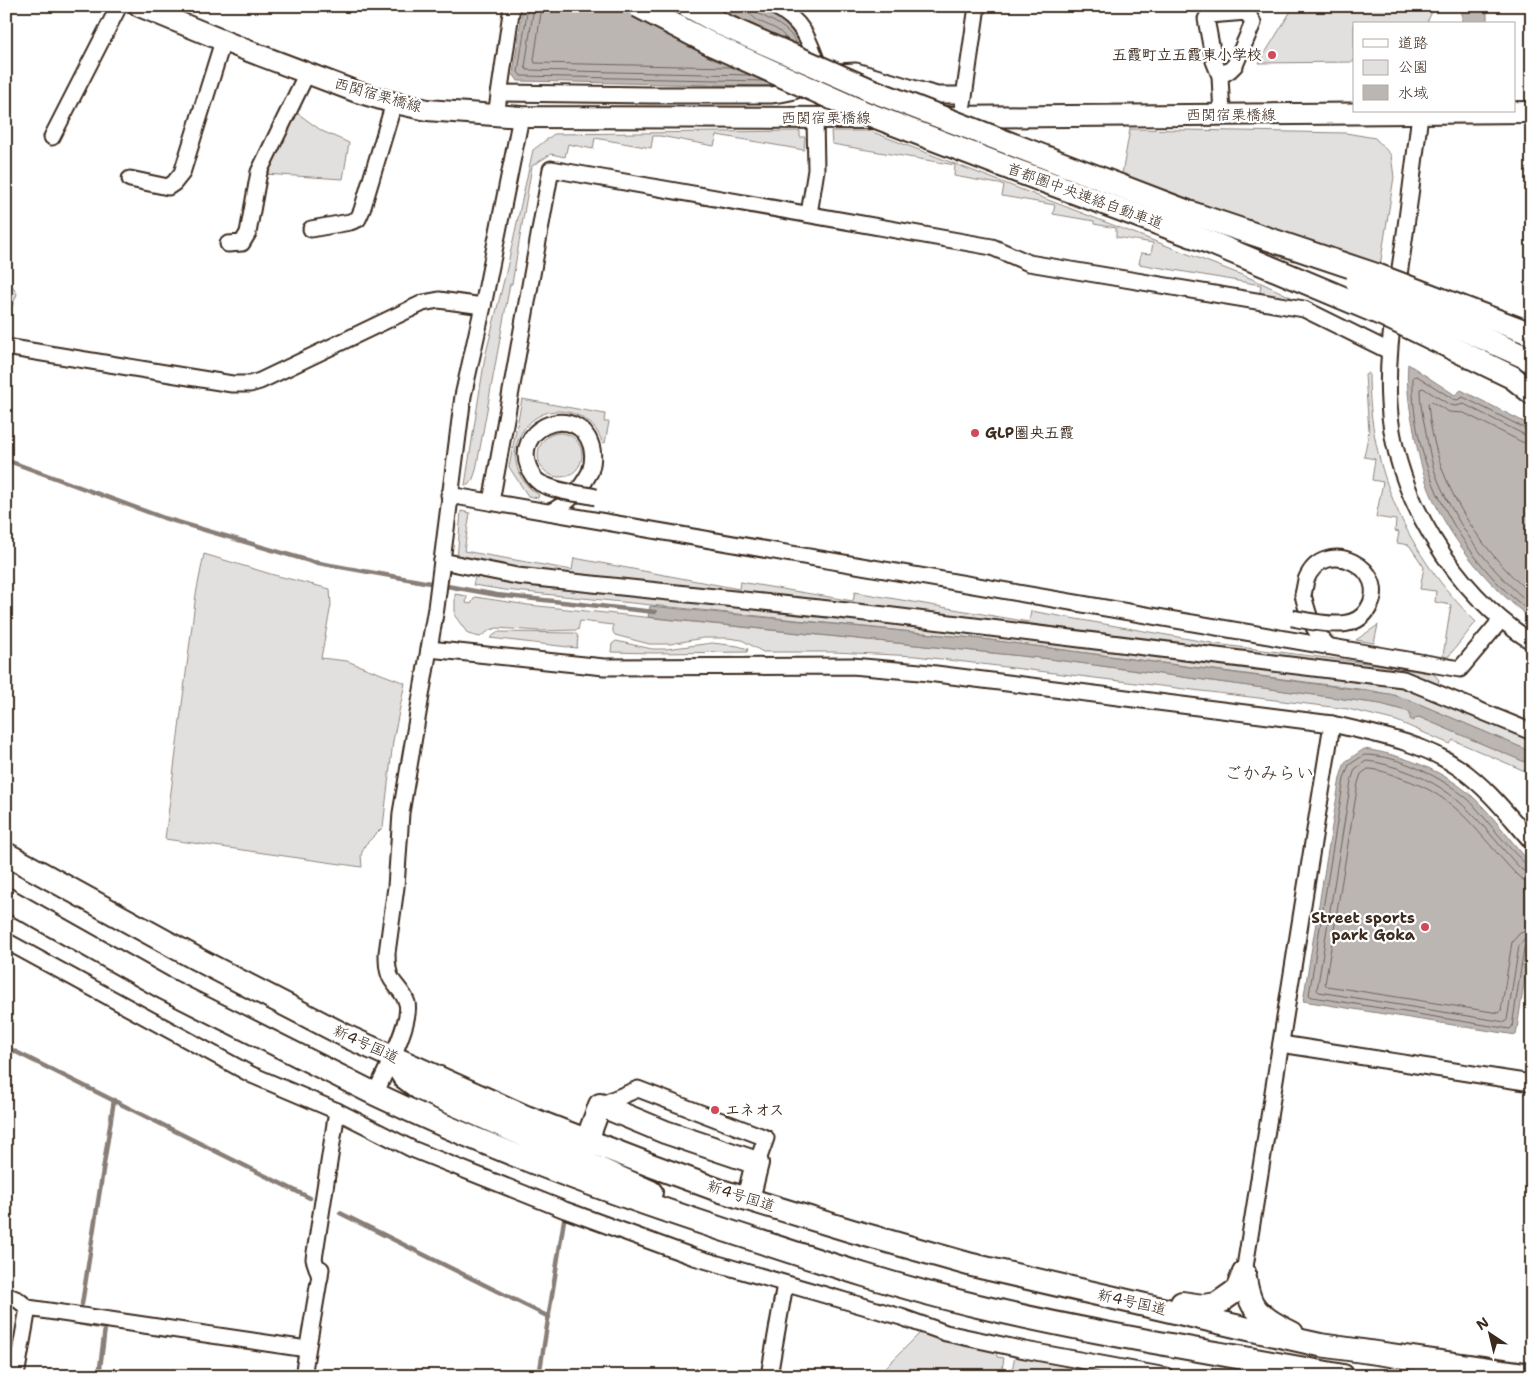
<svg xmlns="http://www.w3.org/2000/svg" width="1538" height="1382" font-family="'Shantell Sans','Klee One',sans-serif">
<rect width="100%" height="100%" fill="#fff"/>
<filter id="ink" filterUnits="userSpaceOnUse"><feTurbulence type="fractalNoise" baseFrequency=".02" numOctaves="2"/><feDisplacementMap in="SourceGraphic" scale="10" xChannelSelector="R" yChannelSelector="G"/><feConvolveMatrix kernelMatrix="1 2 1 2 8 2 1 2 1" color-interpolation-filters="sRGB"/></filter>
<g filter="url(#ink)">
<!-- green -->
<g fill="#e2e0de" stroke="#8e857e">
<path d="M1294 6H1435L1426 24H1354V62L1259 63Z"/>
<path d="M293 110 322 131 349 143 343 179 264 174Z"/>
<path d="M1130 129 1346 133 1375 138 1391 155 1394 177 1380 266 1238 217 1122 174Z"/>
<path d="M800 131V137H805L804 150 717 135 714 146 660 136H653L651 148 595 138 593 149 568 144 565 157 551 154 532 166 512 284H510L476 470 473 479 468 485H465L485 357 507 268 533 150 554 134Z"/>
<path d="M831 131H870L1255 280 1306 304 1259 298 1261 285 1139 264 1141 253 1151 254 1153 243 1116 237V228L1094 224V221L1053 214 1055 205 1002 196 1004 185 954 176 955 165 832 144Z"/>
<path d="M6 280H9L17 294 6 322Z"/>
<path d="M1369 373C1369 470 1407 554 1476 622L1448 657 1443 656 1451 605 1435 602 1436 591 1420 589 1424 567 1409 545 1397 543 1399 532 1395 531 1396 520 1376 517 1383 482 1372 480 1375 459 1364 457 1369 431 1365 375Z"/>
<path d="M522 399 605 414 604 422H609L605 443 602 442C598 429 589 420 577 415 532 396 496 450 527 485 530 489 535 492 539 495L538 498 528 496 509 467Z"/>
<circle cx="560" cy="455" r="22"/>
<path d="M461 511 470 513 464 551 572 570 574 558 739 589 740 582 853 601 855 592 1029 622 1031 611 1223 645 1375 664 1434 674 1439 680 1437 687 517 572 457 560Z"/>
<path d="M204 554 274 575 330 589 331 605 321 658 347 661 405 683 393 741 383 827 365 845 361 855 362 867 165 839 196 594Z"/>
<path d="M476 573 899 621 1404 685 1532 738V752L1410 700 1374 691 982 639 505 590 473 585Z"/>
<path d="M455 594 467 596 466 603 471 604 475 597 528 605 1050 659 1381 704 1410 712 1411 716 1415 718 1419 717 1532 765V774L1453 740 1450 744 1397 721 1348 709 916 656 834 652H763L742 640 728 638H703L670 644H649L615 635 613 632V625L580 621 578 630 539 631 497 628 490 630 480 637 468 634 455 616Z"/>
<path d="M1378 625 1374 643 1356 640Z"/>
<path d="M498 632 575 633 578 636 577 648 490 638Z"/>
<path d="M616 641 652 649H666L712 643 738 646 748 649 747 652 654 653 611 652 612 644Z"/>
<path d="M923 1330 996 1351 997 1357 1004 1358 1001 1376H896L889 1373 885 1376H877Z"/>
<path d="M1015 1355 1130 1376H1011Z"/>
</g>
<!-- water -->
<g fill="#bcb6b3" stroke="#887e77">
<path d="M523 6H755L786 22 798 34 812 67C805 85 783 85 766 86L518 81 513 74Z"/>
<rect x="1462" y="6" width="25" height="18"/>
<path d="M1408 364 1455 395 1461 390 1532 426V619C1489 588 1443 532 1426 481 1420 463 1416 444 1413 425 1409 406 1406 384 1408 364Z"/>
<path d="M650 606 982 639 1390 694 1410 700 1532 752V765L1419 717 1415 718 1414 721 1410 719V712L1381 704 1050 659 648 617Z"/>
<path d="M1364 749C1403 755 1443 770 1473 797 1495 817 1511 843 1532 864V933L1516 1035 1303 1001 1340 778 1345 762Z"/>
</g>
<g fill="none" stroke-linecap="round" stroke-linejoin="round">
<!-- shore -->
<g stroke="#6f625a" stroke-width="1">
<path d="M528 6 518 72 521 76 764 81"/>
<path d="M534 6 525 67 527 70 749 75"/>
<path d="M542 6 534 60 535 63 731 67"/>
<path d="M748 6C749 22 768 23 779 31 782 33 785 37 788 40"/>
<path d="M754 6 757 13C772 21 789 27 797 44"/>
<path d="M1532 430H1528L1463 397 1457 400 1453 399 1417 376 1413 377C1410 465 1461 561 1532 613"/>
<path d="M1532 437 1525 435 1464 404 1456 406 1450 405 1423 388 1420 389C1420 402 1422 414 1425 427 1428 444 1431 464 1438 480 1458 528 1491 572 1532 605"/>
<path d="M1532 444 1522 442 1464 413 1449 412 1432 402 1428 403C1434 481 1475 544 1532 595"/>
<path d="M1532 867C1521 866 1481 812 1469 800 1443 778 1399 755 1364 755L1349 765 1344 779 1309 995 1312 997 1510 1029 1512 1027 1524 948 1527 944 1532 943"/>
<path d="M1532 873 1522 870C1481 827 1464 791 1403 770 1391 766 1379 762 1366 761L1355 769 1351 781 1317 990 1319 992 1505 1022 1507 1020 1519 946 1524 939 1532 937"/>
<path d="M1532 881 1523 880 1517 875C1477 834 1460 797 1401 778 1390 774 1379 769 1368 769L1361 774 1358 783 1325 984 1327 986 1499 1013 1501 1011 1512 942 1520 933 1532 929"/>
</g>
<!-- stream -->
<g stroke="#887e77" stroke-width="4.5">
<path d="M6 460 164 518 313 562 497 595 655 612"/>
<path d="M6 1047 310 1198"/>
<path d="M340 1213 549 1317"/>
<path d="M82 1304 114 1100"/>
<path d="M79 1323 105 1328 99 1376"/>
<path d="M539 1376 564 1220"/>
</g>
<!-- minor casing -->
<g stroke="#3b2a1e" stroke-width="19">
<g id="minor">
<path d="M774 6C804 21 810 42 820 71"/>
<path d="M836 72 856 71 926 92 937 95H964"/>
<path d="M1220 76 1230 70 1235 65 1253 23 1247 12 1209 15 1206 19 1214 61 1220 76 1222 115"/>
<path d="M499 93 650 95H771C784 94 796 92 808 85"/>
<path d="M963 104 977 6"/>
<path d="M1420 114C1414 165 1408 216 1400 268 1394 313 1386 357 1389 403 1394 496 1454 592 1532 642"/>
<path d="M496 116 512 6"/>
<path d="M52 137 119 6"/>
<path d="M130 179 168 187 174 183 182 173 223 41"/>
<path d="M809 214 816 170 815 118"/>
<path d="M311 229 350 222 358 219 362 210 394 103"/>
<path d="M228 244 242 243 248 233 259 172 307 73"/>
<path d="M6 347 232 384H250L260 381 423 303 439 300 483 306"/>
<path d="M449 495 1460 669 1501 620"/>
<path d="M491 502 551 169 992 247 1029 263 1304 309 1389 351"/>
<path d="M550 512C568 504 581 489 590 472"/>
<path d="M442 561 517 576 885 615 1403 679 1532 732"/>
<path d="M1303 595C1309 618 1312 629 1328 646"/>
<path d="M429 649 604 667 852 666 920 672 1332 724C1375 734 1422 742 1459 768 1488 788 1509 816 1532 842"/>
<path d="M6 941 252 1075 337 1111 412 1149 565 1210 694 1257 901 1317 946 1333 1025 1350 1166 1376"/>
<path d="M1281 1044 1532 1083"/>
<path d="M375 1094C384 1074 412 1022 407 1003 404 993 397 988 392 980 387 972 387 962 387 953L396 887 401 813 436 608 463 396 483 306 521 117"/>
<path d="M600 1105 638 1089 766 1138 757 1163"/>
<path d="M1244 1273 1332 724"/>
<path d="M320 1277 314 1259 337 1111"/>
<path d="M6 1295 18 1300 28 1308"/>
<path d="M16 1376 28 1308 307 1349"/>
<path d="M303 1376 321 1269"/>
<path d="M769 1376 785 1284"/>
</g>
</g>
<!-- major casing -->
<g stroke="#3b2a1e" stroke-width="24">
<g id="major">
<path d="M139 6 246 50 357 92 391 102 427 110 521 117 876 118"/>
<path d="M944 117 1532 112"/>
</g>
</g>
<!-- highway casing -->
<g stroke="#3b2a1e" stroke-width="26">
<g id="highway">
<path d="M1512 377 1532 393"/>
<path d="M6 854 197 959 350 1038 526 1117 653 1166 721 1191 852 1231 972 1265 1244 1328 1320 1345 1532 1375"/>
<path d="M6 899 164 988 375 1094C496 1152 622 1197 749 1238 825 1263 901 1288 978 1306 1099 1335 1221 1353 1343 1376"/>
<path d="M392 1058 404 1077 420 1089 651 1192"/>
<path d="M587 1140 600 1105 665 1132 757 1163 748 1199"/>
<path d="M1244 1273C1246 1284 1247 1295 1253 1305 1261 1317 1279 1327 1292 1333"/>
<path d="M1182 1303 1203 1306 1217 1304 1237 1290 1244 1273"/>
</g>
</g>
<!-- minor -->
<use href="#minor" stroke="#fff" stroke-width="15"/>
<!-- major -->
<use href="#major" stroke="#fff" stroke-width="20"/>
<!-- highway -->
<use href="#highway" stroke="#fff" stroke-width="22"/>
<!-- minor-bridge casing -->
<g stroke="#3b2a1e" stroke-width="19" stroke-linecap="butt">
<g id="minor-bridge">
<path d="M590 472C594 460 594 449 588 438 568 404 513 430 529 468 531 474 534 479 540 483 557 492 577 493 596 497"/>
<path d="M1292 618C1308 621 1325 625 1342 624 1353 623 1362 619 1368 609 1393 569 1324 534 1306 580 1305 585 1304 591 1303 595"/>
</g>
</g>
<!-- highway-bridge casing -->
<g stroke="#3b2a1e" stroke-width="26" stroke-linecap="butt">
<g id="highway-bridge">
<path d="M638 6 713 45 863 112 1017 171 1214 244 1386 316 1512 377"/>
<path d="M688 6 723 25 873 91 1188 212 1379 276 1532 334"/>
<path d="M1357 282 1523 356"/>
</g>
</g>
<!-- minor-bridge -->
<use href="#minor-bridge" stroke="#fff" stroke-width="15"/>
<!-- highway-bridge -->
<use href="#highway-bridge" stroke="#fff" stroke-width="22"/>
</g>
</g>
<!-- markers -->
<g fill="#d1495b" stroke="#fff" stroke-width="2">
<circle cx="1272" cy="55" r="5"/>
<circle cx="975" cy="433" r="5"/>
<circle cx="1425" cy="927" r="5"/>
<circle cx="715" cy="1110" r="5"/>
</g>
<g text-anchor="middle" stroke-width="4.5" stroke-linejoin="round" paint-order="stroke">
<!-- poi labels -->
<g font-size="15" font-weight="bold" fill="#3b2a1e" stroke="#fff" text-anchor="end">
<text x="1262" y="60">五霞町立五霞東小学校</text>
<text x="985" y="438" text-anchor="start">GLP圏央五霞</text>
<text x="1415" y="923">Street sports<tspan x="1415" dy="17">park Goka</tspan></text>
<text x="725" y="1115" text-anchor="start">エネオス</text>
</g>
<!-- street labels -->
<g font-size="15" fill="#3b2a1e" stroke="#fff">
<text transform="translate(378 95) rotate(16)" y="5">西関宿栗橋線</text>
<text x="1231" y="120">西関宿栗橋線</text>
<text x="826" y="123">西関宿栗橋線</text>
<text transform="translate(1085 196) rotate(20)" y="5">首都圏中央連絡自動車道</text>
<text transform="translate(366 1044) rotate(25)" y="5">新4号国道</text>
<text transform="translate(741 1196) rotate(18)" y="5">新4号国道</text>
<text transform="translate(1132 1302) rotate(13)" y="5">新4号国道</text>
</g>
<!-- quarter labels -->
<g font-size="18" fill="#3b2a1e" stroke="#fff">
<text x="1269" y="779">ごかみらい</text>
</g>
</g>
<!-- margin -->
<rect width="1538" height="1382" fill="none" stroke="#fff" stroke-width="25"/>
<rect x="12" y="12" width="1513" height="1357" fill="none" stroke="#3b2a1e" stroke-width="2" filter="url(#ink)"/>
<!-- legend -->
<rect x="1353" y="22" width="162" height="90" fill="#ffffff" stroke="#b1aaa5"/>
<rect x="1363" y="39" width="25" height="8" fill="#ffffff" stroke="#b1aaa5"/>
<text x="1398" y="48" font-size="15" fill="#3b2a1e">道路</text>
<rect x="1363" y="60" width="25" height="15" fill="#e2e0de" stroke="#b1aaa5"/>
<text x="1398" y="72" font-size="15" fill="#3b2a1e">公園</text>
<rect x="1363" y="85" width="25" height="15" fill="#bcb6b3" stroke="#b1aaa5"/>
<text x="1398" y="98" font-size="15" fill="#3b2a1e">水域</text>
<!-- north arrow -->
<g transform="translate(1490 1334) rotate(325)" stroke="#ffffff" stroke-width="4" paint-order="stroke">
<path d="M0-4L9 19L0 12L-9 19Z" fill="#3b2a1e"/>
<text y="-8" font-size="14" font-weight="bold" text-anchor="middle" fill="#3b2a1e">N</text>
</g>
</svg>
